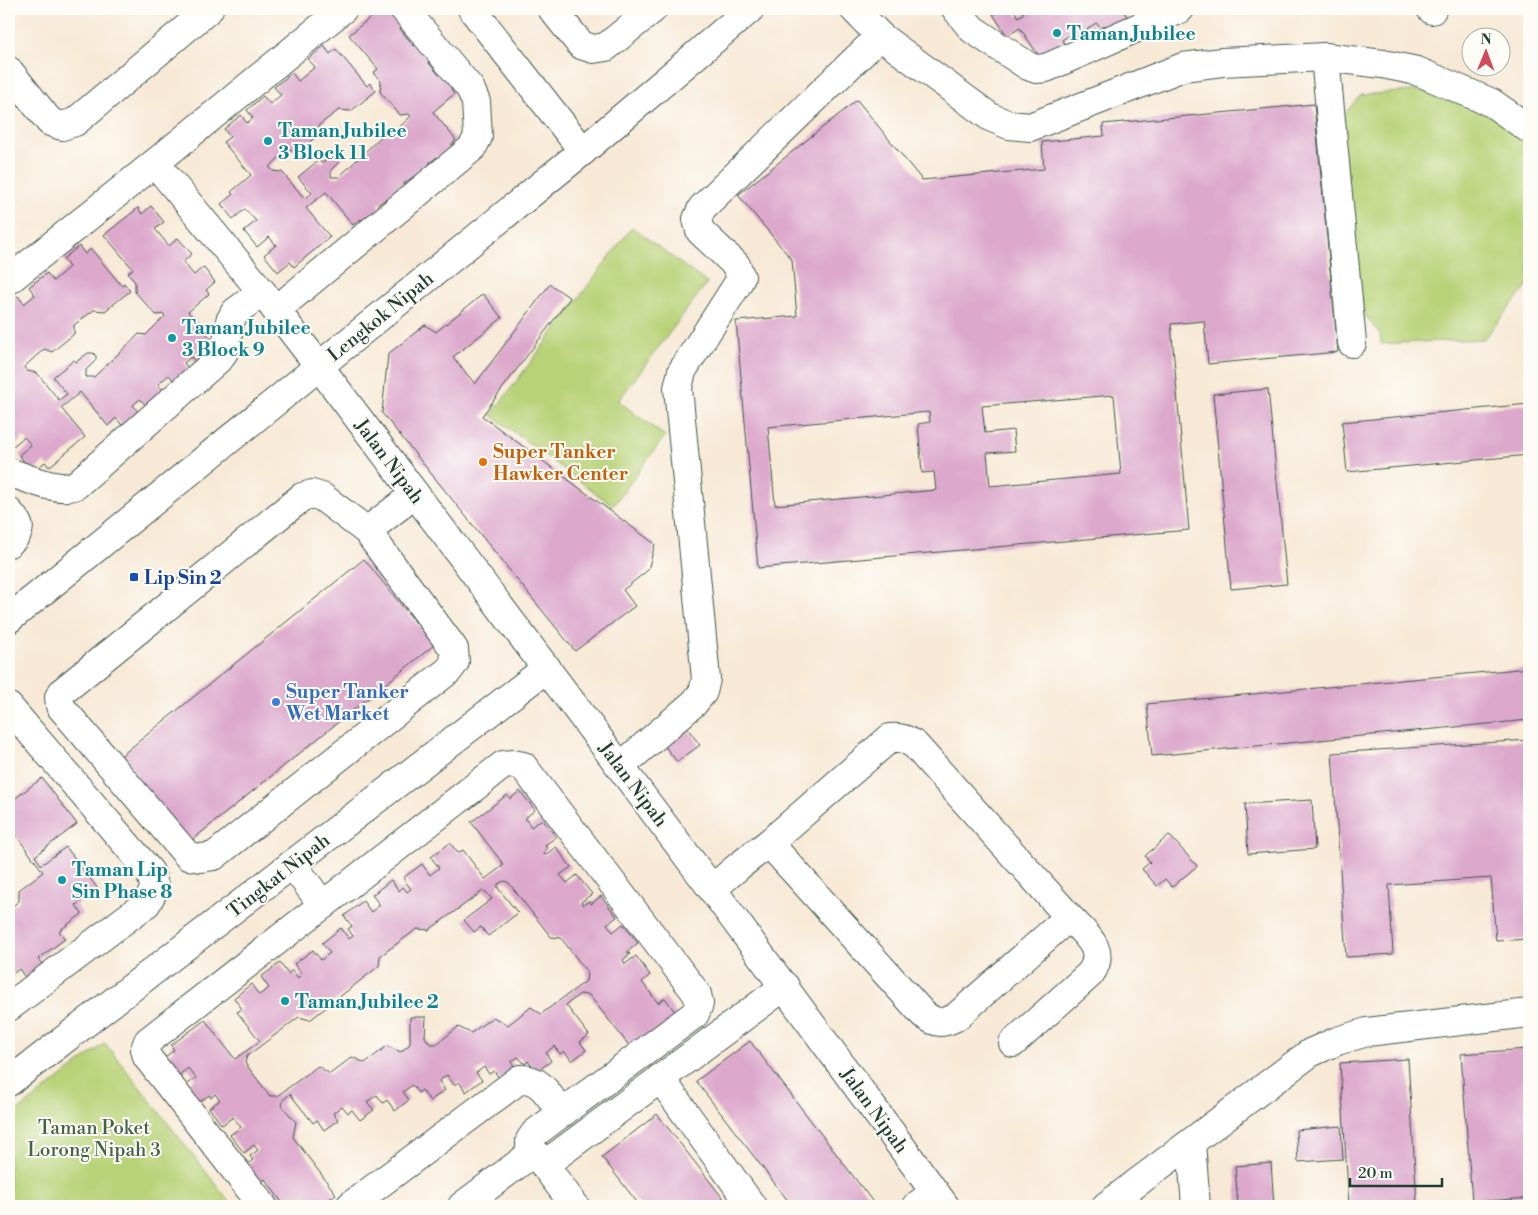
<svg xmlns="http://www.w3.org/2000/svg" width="1538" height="1215" font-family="'Libre Bodoni',serif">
<rect width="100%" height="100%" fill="#fdfcf7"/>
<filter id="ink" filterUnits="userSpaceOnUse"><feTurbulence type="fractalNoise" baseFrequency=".02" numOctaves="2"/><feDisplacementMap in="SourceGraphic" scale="10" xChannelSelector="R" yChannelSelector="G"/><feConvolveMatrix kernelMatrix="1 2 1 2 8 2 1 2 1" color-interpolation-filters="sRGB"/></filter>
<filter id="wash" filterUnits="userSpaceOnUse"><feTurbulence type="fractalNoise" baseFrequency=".0096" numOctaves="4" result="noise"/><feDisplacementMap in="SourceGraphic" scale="20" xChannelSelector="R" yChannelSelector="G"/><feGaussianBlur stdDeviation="1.12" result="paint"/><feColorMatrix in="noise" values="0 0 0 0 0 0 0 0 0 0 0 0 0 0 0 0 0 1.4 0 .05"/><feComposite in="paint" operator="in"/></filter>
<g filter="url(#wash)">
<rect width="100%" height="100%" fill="#f7e9d5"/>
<!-- green -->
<g fill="#b8d277" stroke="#6c8856">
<path d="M1423 90 1492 115 1529 144V284L1484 339 1381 344 1380 334 1355 303 1338 121 1361 95Z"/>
<path d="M632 227 707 283 618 401 665 436 613 506 491 415Z"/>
<path d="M105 1043 233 1206H9V1118Z"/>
</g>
<g id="blocks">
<!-- building -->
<g fill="#dca8cc" fill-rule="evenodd">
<path d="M381 9H383L387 13 393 9 409 22 400 29 414 46 423 38 437 54 428 62 439 75 448 68 460 82 451 90 454 94 433 112 456 140 451 145 460 155 445 167 437 157 429 163 437 174 423 186 414 176 403 184 412 195 394 209 386 199 377 205 386 216 370 229 361 219 353 225 326 192 306 208 330 237 294 267 290 262 278 272 264 255 276 245 269 237 257 247 244 231 256 221 245 209 233 219 221 204 233 194 231 192 251 175 223 142 230 137 224 129 241 115 247 123 253 118 247 110 263 96 270 104 281 95 274 87 292 73 298 81 315 67 308 59 324 46 330 54 336 49 367 86 370 83 376 91 351 111 339 110 319 125V134L298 152 289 149 269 167 273 171 282 172 305 199 312 193 298 177 319 160 322 163 333 153H339L341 156V160L331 170V177H339L384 134 391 135 411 116 409 114 400 115 380 92 381 81 373 73 378 69 349 35Z"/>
<path d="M1002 9H1013L1018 17 1023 14 1024 9H1129L1124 12 1130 22 1115 32 1110 25 1104 29 1096 23 1087 29 1092 36 1077 45 1070 35 1062 40 1069 50 1041 59 1020 28 1007 36 993 14Z"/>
<path d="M857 100 922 180 1044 169 1042 142 1104 136 1103 124 1314 104 1338 352 1208 364 1204 321 1171 324 1189 530 758 568 736 321 797 316 792 260 738 195ZM1114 395 1121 474 990 486 987 453 1015 451 1013 430 985 433 982 406ZM929 412 930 422 918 424 922 473 934 472 936 490 775 505 768 427Z"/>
<path d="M151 206 164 222 155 229 169 246 178 238 192 254 183 262 194 275 203 267 215 282 206 290 209 294 188 312 212 340 206 345 215 355 200 367 191 357 184 363 193 374 178 386 169 375 158 384 167 395 149 409 140 399 133 405 141 416 125 429 116 418 108 426 80 392 61 408 85 437 49 467 45 462 32 472 19 455 31 445 24 437 12 447 9 443V423L11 421 9 418V304L18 296 24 304 35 295 29 287 47 273 53 281 69 267 63 259 79 246 85 254 91 249 122 286 124 283 130 291 105 311 94 310 74 325V334L52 352 44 349 24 367 27 371 37 373 59 400 67 394 53 377 74 360 76 362 88 353H93L96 356V360L86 370V377H94L139 334 146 335 165 316 164 314 156 315 135 292V282L128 273 133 269 104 235 138 208 142 214Z"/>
<path d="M550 284 570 298 482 416 655 544 648 570 623 590 635 606 575 651 382 413 388 354 425 325 436 332 483 294 502 318 453 357 475 384Z"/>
<path d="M1268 389 1287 584 1231 589 1213 394Z"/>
<path d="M1529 404V455L1347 472 1342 422Z"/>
<path d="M364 559 434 645 187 844 117 759Z"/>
<path d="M1529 668V720L1152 756 1147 704Z"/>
<path d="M687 728 700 745 677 762 661 741 673 739Z"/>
<path d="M1528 740 1529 763V939L1496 941 1491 878 1389 885 1393 954 1346 957 1332 753Z"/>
<path d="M42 778 77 824 35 856 41 865 66 847 98 889 76 905 82 914 59 931 65 939 38 959 44 967 27 980 19 969 9 977V909L19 901V890L43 872 16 835 9 840V803Z"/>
<path d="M520 791 535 810 525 818 531 827 542 819 556 837 545 845 547 849 543 852 545 855 556 847 571 867 560 875 567 883 577 875 592 894 581 902 583 905 589 901 591 904 601 896 617 917 607 924 613 932 623 924 638 943 627 952 630 954 623 960 625 964 636 956 650 975 642 982 658 1003 665 998 678 1016 635 1053 589 995 580 994 566 1005 589 1035 580 1042 586 1050 572 1061 564 1051 560 1054 554 1046 546 1053 551 1061 536 1072 528 1061 525 1064 518 1057 511 1062 517 1070 502 1082 494 1071 489 1074 484 1067 476 1073 482 1080 466 1092 459 1082 454 1085 447 1075 439 1081 445 1090 430 1101 422 1090 418 1093 412 1085 403 1092 409 1100 395 1111 387 1100 383 1103 377 1095 367 1102 374 1110 360 1120 352 1110 348 1113 342 1106 333 1113 338 1120 324 1130 317 1120 313 1123 290 1094 283 1100 282 1106 296 1122 293 1137 336 1194 320 1206H274L281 1201 265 1179 256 1186 242 1168 253 1160 250 1156 258 1150 254 1145 244 1153 230 1135 241 1127 233 1117 222 1125 209 1108 220 1100 215 1094 211 1098 209 1095 198 1103 185 1086 196 1078 188 1068 178 1076 164 1058 174 1050 171 1045 205 1020 235 1059 260 1041 237 1012 242 1009 234 998 251 984 259 995 269 988 261 977 280 963 288 974 292 970 298 978 302 974 294 964 313 950 321 960 330 953 322 943 341 928 349 939 353 936 348 929 352 926 344 916 363 901 371 912 380 905 372 895 391 880 399 891 403 887 407 892 411 889 403 878 422 864 430 875 439 868 431 857 450 843 458 853 463 850 485 879 504 865 471 822 507 795 510 799ZM504 881 508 882 551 937 561 938 587 972 586 981 541 1014 531 1007 508 1025 493 1017 471 1033 458 1027 437 1044H430L425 1037 426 1017H410V1044L401 1052 387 1046 365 1063 352 1057 330 1074 318 1066 277 1096H270L245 1063 247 1056 299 1017 310 1020 379 966 380 956 417 929 429 930 483 891 486 892 492 899 464 920 474 932 481 927 488 936 518 913 498 888V884Z"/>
<path d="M1312 800 1315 849 1248 854 1245 804Z"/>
<path d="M1169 835 1197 866 1172 887 1165 879 1157 886 1142 869 1150 862 1145 856Z"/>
<path d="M750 1041 876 1206H792L696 1081Z"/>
<path d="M1527 1049 1529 1083V1198L1472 1202 1461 1054Z"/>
<path d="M1408 1059 1417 1203 1349 1206 1340 1063Z"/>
<path d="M657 1114 729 1206H640L602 1157Z"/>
<path d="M1341 1126 1343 1159 1298 1162 1296 1130Z"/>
<path d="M1271 1163 1274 1206H1238L1235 1166Z"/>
</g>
</g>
</g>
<g filter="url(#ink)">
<use href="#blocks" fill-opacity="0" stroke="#3f574c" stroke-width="1"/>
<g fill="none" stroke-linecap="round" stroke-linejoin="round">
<!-- minor casing -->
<g stroke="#3f574c" stroke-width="30">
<g id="minor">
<path d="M472 9 583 151"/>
<path d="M552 9 581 45 593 49 606 47 653 9"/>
<path d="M854 9 880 36 990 117 1009 125 1030 127 1183 67 1222 62 1325 57 1383 64 1417 71 1492 103 1529 129"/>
<path d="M956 9 972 29 1028 66 1036 69 1046 68 1180 9"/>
<path d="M1431 9 1432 10"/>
<path d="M1325 57 1352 343"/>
<path d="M9 71 50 122 62 126 75 122 209 9"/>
<path d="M155 163 262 292 319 366 712 889 945 1206"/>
<path d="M9 280 155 163 343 9"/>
<path d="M276 310 472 148 478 137 476 102 470 88 404 9"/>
<path d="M9 472C27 478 59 493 76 485L221 357 226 348 230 321 235 312 262 292"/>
<path d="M312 494 322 497 367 531 454 649 455 662 449 670 214 856 201 858 188 856 60 706 59 697 63 691 302 497Z"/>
<path d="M9 512C20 525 24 530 9 543"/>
<path d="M367 531 415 494"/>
<path d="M9 619 583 151 750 9"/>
<path d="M9 707 150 872 155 888 147 903 9 1007"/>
<path d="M621 766 694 703 703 692 706 679 678 388 682 371 737 285 741 277 736 265 700 231 697 219 702 208 880 36"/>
<path d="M292 864 323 905"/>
<path d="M712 889 739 866 769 843"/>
<path d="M1013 1043 1090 974C1108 950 1085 934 1069 917L915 745C906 739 900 737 890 738L769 843 923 1014C936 1024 943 1024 956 1017L1069 917"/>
<path d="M660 1078 752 1206"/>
<path d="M9 1082 547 668"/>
<path d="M1191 1143 1196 1206"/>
<path d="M544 1165 785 986"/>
<path d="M263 1206 147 1057 145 1049 148 1041 503 765 513 764 523 766 697 994 699 1004 695 1014 535 1133 530 1140V1146L575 1206"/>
<path d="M350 1206 520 1079C542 1078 549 1097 562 1113"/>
<path d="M462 1206 534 1152"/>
<path d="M916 1206 935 1192"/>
<path d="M1106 1206 1310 1053 1337 1041 1367 1032 1529 1013"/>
</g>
</g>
<!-- minor -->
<use href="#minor" stroke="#fff" stroke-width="28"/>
</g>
</g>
<!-- markers -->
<g fill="#0f9aa8" stroke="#fdfcf7" stroke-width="2">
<circle cx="1057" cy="33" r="5"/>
<circle cx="268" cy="141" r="5"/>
<circle cx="172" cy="338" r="5"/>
<circle cx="62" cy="880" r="5"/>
<circle cx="285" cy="1001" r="5"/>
</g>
<circle fill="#e8710a" stroke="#fdfcf7" stroke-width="2" cx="483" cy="462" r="5"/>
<rect fill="#1a4fb4" stroke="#fdfcf7" stroke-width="2" x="129" y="572" width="10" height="10" rx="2.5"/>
<circle fill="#3f7fe0" stroke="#fdfcf7" stroke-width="2" cx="276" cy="702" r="5"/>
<g text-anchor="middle" stroke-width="4" stroke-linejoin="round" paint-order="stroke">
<!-- culture labels -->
<g font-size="19" font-weight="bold" fill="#0d838f" stroke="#fdfcf7" text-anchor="start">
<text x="1067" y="40">Taman Jubilee</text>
<text x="278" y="137">Taman Jubilee<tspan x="278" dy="22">3 Block 11</tspan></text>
<text x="182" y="334">Taman Jubilee<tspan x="182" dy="22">3 Block 9</tspan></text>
<text x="72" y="876">Taman Lip<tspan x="72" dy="22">Sin Phase 8</tspan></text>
<text x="295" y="1008">Taman Jubilee 2</text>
</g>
<!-- street labels -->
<g font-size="19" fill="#1f3d34" stroke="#fdfcf7">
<text transform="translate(380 316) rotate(-39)" y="7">Lengkok Nipah</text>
<text transform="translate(390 461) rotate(53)" y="7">Jalan Nipah</text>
<text transform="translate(634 784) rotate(53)" y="7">Jalan Nipah</text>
<text transform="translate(278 875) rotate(-38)" y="7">Tingkat Nipah</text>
<text transform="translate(875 1110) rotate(54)" y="7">Jalan Nipah</text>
</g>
<!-- food labels -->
<g font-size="19" font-weight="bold" fill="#c56008" stroke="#fdfcf7" text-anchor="start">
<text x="493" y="458">Super Tanker<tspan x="493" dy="22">Hawker Center</tspan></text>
</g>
<!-- transit labels -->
<g font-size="19" font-weight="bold" fill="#164399" stroke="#fdfcf7" text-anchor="start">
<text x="144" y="584">Lip Sin 2</text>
</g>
<!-- shop labels -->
<g font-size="19" font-weight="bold" fill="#366cbe" stroke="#fdfcf7" text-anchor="start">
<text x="286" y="698">Super Tanker<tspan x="286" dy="22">Wet Market</tspan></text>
</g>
<!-- park labels -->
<g font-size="19" fill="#456245" stroke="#fdfcf7">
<text x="94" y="1134">Taman Poket<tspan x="94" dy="22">Lorong Nipah 3</tspan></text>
</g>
</g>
<!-- margin -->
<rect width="1538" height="1215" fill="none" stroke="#fdfcf7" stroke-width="30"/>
<!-- north arrow -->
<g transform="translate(1486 52) rotate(1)"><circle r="24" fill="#fdfcf7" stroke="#a4b0a9"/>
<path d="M0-4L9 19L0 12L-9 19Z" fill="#d1495b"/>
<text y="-8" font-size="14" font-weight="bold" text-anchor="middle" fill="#1f3d34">N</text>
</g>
<!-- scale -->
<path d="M1350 1178v8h92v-8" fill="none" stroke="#1f3d34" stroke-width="2.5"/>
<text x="1358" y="1178" font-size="15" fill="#1f3d34" stroke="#fdfcf7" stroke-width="4" paint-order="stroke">20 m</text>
</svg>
